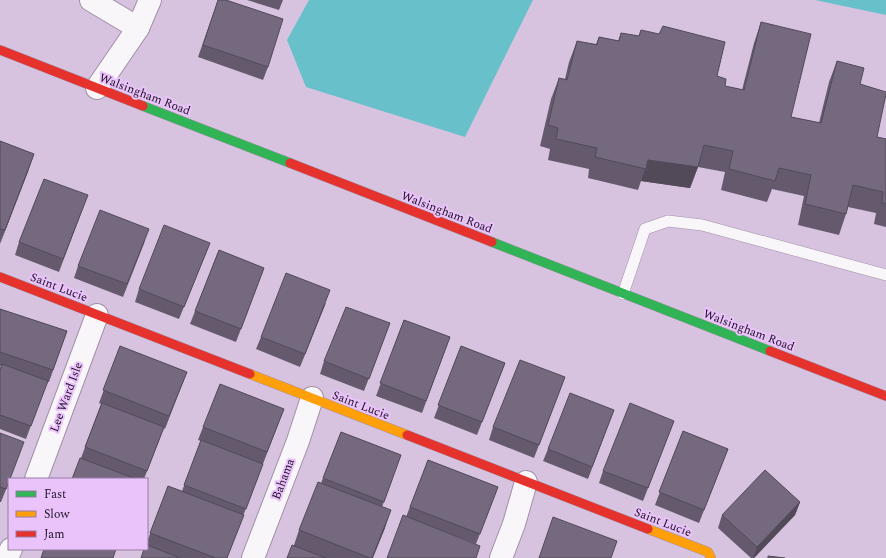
<svg xmlns="http://www.w3.org/2000/svg" width="886" height="558" font-family="Spectral,serif">
<rect width="100%" height="100%" fill="#d7c3e0"/>
<!-- water -->
<g fill="#68c0ca">
<path d="M309 0H533L465 137 306 87 287 40Z"/>
<path d="M815 0H886V15Z"/>
</g>
<g fill="none" stroke-linecap="round" stroke-linejoin="round">
<!-- lane casing -->
<g stroke="#a190a7" stroke-width="12">
<path id="lane" d="M623 294 645 229 668 221 702 225 886 275"/>
</g>
<!-- street casing -->
<g stroke="#a190a7" stroke-width="24">
<g id="street">
<path d="M91 0 138 28"/>
<path d="M97 88 138 28 150 0"/>
<path d="M36 479 97 315"/>
<path d="M7 558 11 549"/>
<path d="M253 558 298 441 312 398"/>
<path d="M501 558 514 524 526 482"/>
</g>
</g>
<!-- fast casing -->
<g stroke="#a190a7" stroke-width="10">
<g id="fast">
<path d="M143 106 290 163"/>
<path d="M492 242 770 351"/>
</g>
</g>
<!-- slow casing -->
<g stroke="#a190a7" stroke-width="10">
<g id="slow">
<path d="M250 374 407 435"/>
<path d="M648 529 708 552 711 558"/>
</g>
</g>
<!-- jam casing -->
<g stroke="#a190a7" stroke-width="10">
<g id="jam">
<path d="M0 50 143 106"/>
<path d="M290 163 492 242"/>
<path d="M0 277 250 374"/>
<path d="M770 351 886 396"/>
<path d="M407 435 648 529"/>
</g>
</g>
<!-- lane -->
<use href="#lane" stroke="#f9f6fa" stroke-width="11"/>
<!-- street -->
<use href="#street" stroke="#f9f6fa" stroke-width="22"/>
<!-- fast -->
<use href="#fast" stroke="#30b455" stroke-width="9"/>
<!-- slow -->
<use href="#slow" stroke="#ff9f0a" stroke-width="9"/>
<!-- jam -->
<use href="#jam" stroke="#e5322d" stroke-width="9"/>
</g>
<!-- wall -->
<g fill="#655a6d">
<path d="M218 0 268 67 263 80 198 57Z"/>
<path d="M247 0H283L279 10Z"/>
<path d="M761 22 791 117 819 123 829 82 837 61 860 84 877 137 886 139V227L874 224 876 213 848 207 846 214 839 235 798 225 804 196 772 189 767 202 721 190 725 172 698 167 690 188 641 181 638 190 588 178 589 169 548 160 550 149 540 146 551 99 559 78 565 79 569 62 577 41 596 44 599 37 618 41 621 33 639 36 641 30 717 76 725 86 742 90 754 43Z"/>
<path d="M0 141 34 154 0 244Z"/>
<path d="M83 208 59 272 15 255 19 242Z"/>
<path d="M145 241 123 297 74 278 78 266Z"/>
<path d="M210 243 179 319 135 302 139 289Z"/>
<path d="M219 250 264 268 236 342 190 324Z"/>
<path d="M326 303 300 367 256 349 261 337Z"/>
<path d="M0 309 67 331 49 382H47L26 439 0 429V370L1 366H0Z"/>
<path d="M404 320 450 337 422 413 376 396Z"/>
<path d="M390 323 364 391 320 374 324 361Z"/>
<path d="M120 346 187 372 165 429 164 428 144 479H72L81 458 101 404 99 403Z"/>
<path d="M461 346 505 363 477 435 434 418Z"/>
<path d="M565 377 534 458 489 440 493 427Z"/>
<path d="M284 409 227 558H141L147 549V542L168 486 182 491 201 441 198 440 203 427Z"/>
<path d="M614 410 588 479 543 461 548 449Z"/>
<path d="M674 421 643 501 599 483 603 471Z"/>
<path d="M683 431 728 449 699 523 655 505Z"/>
<path d="M341 432 401 455 382 507 385 528 373 558H287L294 545 299 530 321 483Z"/>
<path d="M0 433 9 482 1 502H0Z"/>
<path d="M428 460 498 487 476 544 406 517Z"/>
<path d="M800 502 795 515 754 558H751L718 528 722 515Z"/>
</g>
<!-- shaded-wall -->
<g fill="#524a59">
<path d="M34 154 28 172 0 244 5 230Z"/>
<path d="M648 160 698 167 690 188 641 181Z"/>
<path d="M800 502 795 515 754 558H753L757 547Z"/>
<path d="M391 510 385 528 372 558Z"/>
</g>
<!-- building -->
<g fill="#75697f" stroke="#524a59">
<path d="M218 0H226L283 19 268 67 203 45Z"/>
<path d="M761 22 811 34 791 117 821 123 837 61 864 68 860 84 886 92V94L877 137 886 139V204L882 203 883 192 853 185 846 214 805 204 811 175 779 168 775 181 729 169 733 151 704 145 698 167 648 160 646 169 595 157 597 148 556 139 558 128 548 125 559 78 567 80 577 41 597 45 599 37 619 41 621 33 639 36 641 30 659 34 663 26 725 42 717 76 726 79 725 86 744 90Z"/>
<path d="M0 141 34 154 5 230 0 229Z"/>
<path d="M44 179 88 195 63 259 19 242Z"/>
<path d="M100 210 149 229 127 284 78 266Z"/>
<path d="M164 225 210 243 184 307 139 289Z"/>
<path d="M219 250 264 268 241 329 195 311Z"/>
<path d="M286 273 330 290 305 354 261 337Z"/>
<path d="M346 307 390 323 369 379 324 361Z"/>
<path d="M0 309 67 331 53 370 0 352Z"/>
<path d="M404 320 450 337 426 401 380 383Z"/>
<path d="M120 346 187 372 169 416 103 390Z"/>
<path d="M461 346 505 363 482 422 438 405Z"/>
<path d="M520 360 565 377 539 445 493 427Z"/>
<path d="M2 364 48 381 31 426 0 415V370Z"/>
<path d="M220 384 284 409 267 452 203 427Z"/>
<path d="M570 393 614 410 592 467 548 449Z"/>
<path d="M102 403 164 427 147 471 85 447Z"/>
<path d="M630 403 674 421 648 488 603 471Z"/>
<path d="M683 431 728 449 704 510 659 492Z"/>
<path d="M341 432 401 455 384 502 323 478Z"/>
<path d="M0 433 24 442 10 479H9V482L6 489 0 487Z"/>
<path d="M201 440 263 464 246 509 184 485Z"/>
<path d="M80 458 136 479H72Z"/>
<path d="M428 460 498 487 480 534 410 507Z"/>
<path d="M765 470 800 502 757 547 722 515Z"/>
<path d="M318 482 391 510 372 558H370L299 530Z"/>
<path d="M168 486 244 515 227 558H216L150 533Z"/>
<path d="M403 515 480 546 476 558H387Z"/>
<path d="M553 517 617 541 611 558H539Z"/>
<path d="M147 545 180 558H141L144 549H147Z"/>
<path d="M292 545 326 558H287Z"/>
<path d="M44 549H116L113 558H41Z"/>
<path d="M768 556 785 558H768Z"/>
</g>
<g text-anchor="middle" stroke-width="4" stroke-linejoin="round" paint-order="stroke">
<!-- street labels -->
<g font-size="12" fill="#1e1024" stroke="#eac3fb">
<text transform="translate(145 94) rotate(21)" y="4">Walsingham Road</text>
<text transform="translate(447 212) rotate(21)" y="4">Walsingham Road</text>
<text transform="translate(59 287) rotate(21)" y="4">Saint Lucie</text>
<text transform="translate(749 330) rotate(21)" y="4">Walsingham Road</text>
<text transform="translate(66 397) rotate(-70)" y="4">Lee Ward Isle</text>
<text transform="translate(361 405) rotate(21)" y="4">Saint Lucie</text>
<text transform="translate(283 479) rotate(-69)" y="4">Bahama</text>
<text transform="translate(663 522) rotate(21)" y="4">Saint Lucie</text>
</g>
</g>
<!-- legend -->
<rect x="8" y="478" width="140" height="72" fill="#eac3fb" stroke="#987ba5"/>
<rect x="16" y="491" width="20" height="6" fill="#30b455" stroke="#987ba5"/>
<text x="44" y="498" font-size="12" fill="#1e1024">Fast</text>
<rect x="16" y="511" width="20" height="6" fill="#ff9f0a" stroke="#987ba5"/>
<text x="44" y="518" font-size="12" fill="#1e1024">Slow</text>
<rect x="16" y="531" width="20" height="6" fill="#e5322d" stroke="#987ba5"/>
<text x="44" y="538" font-size="12" fill="#1e1024">Jam</text>
</svg>
